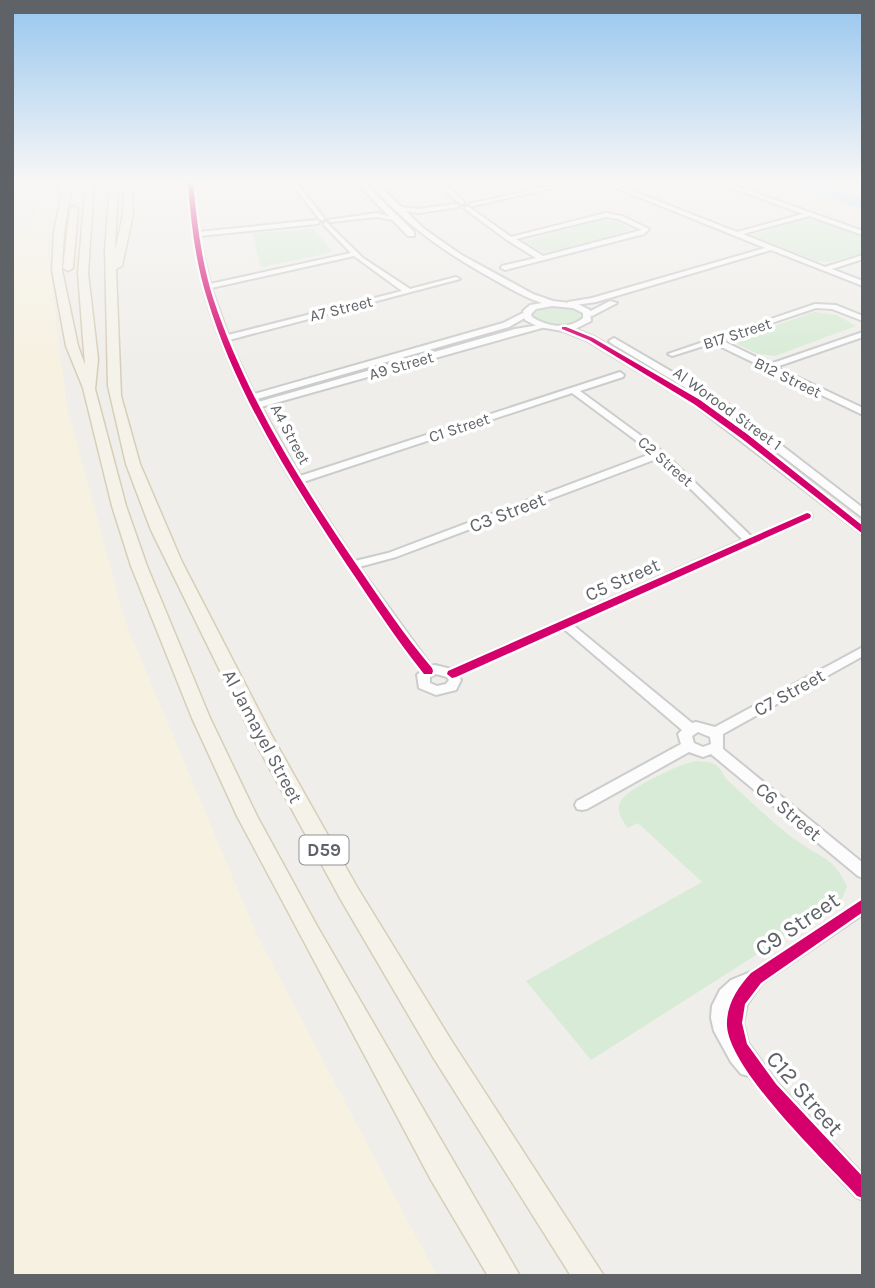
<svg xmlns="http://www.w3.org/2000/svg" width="875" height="1288" font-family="Karla,sans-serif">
<rect width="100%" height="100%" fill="#efeeea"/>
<!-- green -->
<g fill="#d8ebd6">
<path d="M803 219 818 220 863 237V253L830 262 817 261 752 235Z"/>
<path d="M601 220 619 222 631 230 549 252 538 250 525 241Z"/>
<path d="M314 229 333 252 261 267 252 233Z"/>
<path d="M558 306 577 310 582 315 581 320 557 325 535 318 533 315 537 309Z"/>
<path d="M814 312 837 315 856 326 775 356 758 354 737 344 739 339Z"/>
<path d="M697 761C714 762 719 764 726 779 751 801 776 827 803 845 826 860 833 858 847 886L841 901 591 1060 526 981 702 882 638 823 628 828C621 820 614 807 623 798 632 787 683 762 697 761Z"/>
</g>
<!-- sand -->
<path fill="#f6f1e1" d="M12 183H50L55 189 47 231 48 258 67 406 125 621 257 935 437 1276H12V229L31 227 41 191 28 184Z"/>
<!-- water -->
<path fill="#bfe0f9" d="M784 183H833L841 191 863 198V209Z"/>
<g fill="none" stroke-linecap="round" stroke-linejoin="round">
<!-- minor casing -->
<g stroke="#cbcccc" stroke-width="4">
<g id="minor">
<path d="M187 183H193L198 232 317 220 320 222 317 224 199 236 210 284 351 253 324 225V223L326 222 363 258 410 289 456 277 460 279 229 340 254 394 503 323 523 313 530 315 509 327 257 399 258 402 515 329 545 324 549 326 261 407 300 476 620 372 624 375 623 377 580 391 663 452 752 537 803 514H811L812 516 811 518 573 625 692 723 696 722 715 727 863 647V656L723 734V749L863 863V878L858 876 711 754 703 757 689 752 587 809 582 810 577 809 575 805 577 801 681 744 678 734 682 730 564 629 459 676 461 680 456 690 436 695 419 688 417 675 421 671C394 638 371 602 347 566 291 483 236 395 206 298 195 260 191 222 187 183ZM354 256 402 291 228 335 211 288ZM572 393 653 453 388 553 355 561 303 482ZM659 458 743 540 451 669 435 665 431 666 359 567 396 557ZM436 674 447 677 449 680 446 684 437 686 430 683V677ZM698 732 710 737 711 744 703 747 694 743 692 736Z"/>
<path d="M291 183H297L324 218V220H320Z"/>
<path d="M437 183H443L464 202V204H460Z"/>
<path d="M565 183H576L472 206 469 204Z"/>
<path d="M604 183H612L737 232 803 214 719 183H727L863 231V235L809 216 743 234 825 267 863 255V259L832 269 863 281V286L771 250 596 302 568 306V302L592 298 765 248Z"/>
<path d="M457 204 459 207 418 213 396 209 399 207 418 209Z"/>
<path d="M465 207H469L511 237 606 213 622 216 649 229 644 234 505 270 501 268 502 266 536 258 507 240 465 209ZM606 217 618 219 642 230 543 256 516 239Z"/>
<path d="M377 213 396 218 393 220 377 217 331 222 328 220Z"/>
<path d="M610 301 617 303 592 316 585 314Z"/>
<path d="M815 304 836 305 863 316V321L832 309 816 308 721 340 770 364 863 332V337L776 367 863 408V415L713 343 672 356 668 354Z"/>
<path d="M863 899V914L762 983 747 1004 743 1023 748 1043 777 1083 863 1175V1200L856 1197 784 1119 749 1076 741 1074 731 1062 714 1031 711 1018 712 1006 720 990 731 980 753 971Z"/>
</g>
</g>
<!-- tertiary casing -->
<g stroke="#cbcccc" stroke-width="4">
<g id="tertiary">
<path d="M357 183H364L414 232V236H408Z"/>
<path d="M370 183H377L423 228 460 254 533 294 553 301 578 304 590 310 591 321 575 329 594 337 701 400 748 434 863 525V535L693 404 588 341 563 331 539 327 525 320 523 311 530 305 542 303C524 297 509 288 493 279 446 253 404 224 370 183ZM552 306 573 308 583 313V318C568 330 548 327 532 317L531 314 536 309Z"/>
<path d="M614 338 729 405 863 508V518L721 409 611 343 609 341Z"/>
</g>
</g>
<!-- secondary casing -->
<g stroke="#cacacb" stroke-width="3">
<path id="secondary" d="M54 183H62L68 195H62Z"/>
</g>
<!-- primary casing -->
<g stroke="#d7ceb8" stroke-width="3">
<g id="primary">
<path d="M64 183H72L64 232 62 270 78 346 85 365 78 273 86 183H94L88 273 98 359 95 389 126 506 147 566 210 718 257 816 317 926 520 1276H488L431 1180 237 816 192 718 131 566 112 506 83 388 66 346 52 270 54 232Z"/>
<path d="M110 183H118L115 251 123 214 124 183H132L133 214 122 266 116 269 121 396 140 464 182 562 272 736 357 887 451 1040 604 1276H571L433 1057 341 900 252 736 151 530 126 464 108 386 105 250Z"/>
<path d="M74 206 78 209 73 268 68 271 63 268 70 209Z"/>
</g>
</g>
<!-- minor -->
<use href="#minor" fill="#fdfcfc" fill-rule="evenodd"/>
<!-- tertiary -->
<use href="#tertiary" fill="#fdfcfc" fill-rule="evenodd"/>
<!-- secondary -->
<use href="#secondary" fill="#fdfcfc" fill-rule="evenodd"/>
<!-- primary -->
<use href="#primary" fill="#f4f2e9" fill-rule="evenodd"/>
<!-- cycleway casing -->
<g stroke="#fff" stroke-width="5">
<g id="cycleway">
<path d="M188 183H193C197 222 201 260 213 298 244 392 298 479 354 561 379 597 403 634 432 668L433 671 432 674H424C396 639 372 602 347 565 292 482 236 394 207 298 195 260 191 222 188 183Z"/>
<path d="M562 327H566L593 338 700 400 747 434 863 526V534L741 438 694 404 589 340 562 329Z"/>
<path d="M807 513 810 514 811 516 810 518 456 677 452 678 447 674 448 671Z"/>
<path d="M863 899V912L761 983 745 1004 742 1023 747 1044 776 1084 863 1177V1198L857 1196C825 1161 730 1071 727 1026 726 1006 737 988 751 973Z"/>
</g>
</g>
<!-- cycleway -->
<use href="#cycleway" fill="#d6006c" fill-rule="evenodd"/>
</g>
<!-- sky -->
<linearGradient id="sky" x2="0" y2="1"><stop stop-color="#97c6ef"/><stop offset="0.5" stop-color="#f8f7f6"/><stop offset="1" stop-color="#f8f7f6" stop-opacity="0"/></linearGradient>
<rect width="875" height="363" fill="url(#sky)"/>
<g text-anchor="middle" stroke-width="7" stroke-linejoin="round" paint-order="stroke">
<!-- far-street labels -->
<g font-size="16" fill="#5f6368" stroke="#fff">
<text transform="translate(341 308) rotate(-14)" y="6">A7 Street</text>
<text transform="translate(737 333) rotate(-18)" y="6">B17 Street</text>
<text transform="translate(401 365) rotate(-16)" y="6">A9 Street</text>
<text transform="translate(788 377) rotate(26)" y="6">B12 Street</text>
<text transform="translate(728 408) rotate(36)" y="6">Al Worood Street 1</text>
<text transform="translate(459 427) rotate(-18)" y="6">C1 Street</text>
<text transform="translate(291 434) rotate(62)" y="6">A4 Street</text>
<text transform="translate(666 461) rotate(41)" y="6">C2 Street</text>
</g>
<!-- shield labels -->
<rect fill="#fff" stroke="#8f9295" stroke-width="2" x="299.5" y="835.5" width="49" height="29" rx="5"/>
<g font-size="18" font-weight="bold" fill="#5f6368">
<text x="324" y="856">D59</text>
</g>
<!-- street labels -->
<g font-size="19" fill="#5f6368" stroke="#fff">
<text transform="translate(507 512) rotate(-21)" y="7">C3 Street</text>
<text transform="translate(622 579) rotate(-24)" y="7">C5 Street</text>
<text transform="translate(789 692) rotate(-29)" y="7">C7 Street</text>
<text transform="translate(263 736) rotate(62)" y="7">Al Jamayel Street</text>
<text transform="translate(789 811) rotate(40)" y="7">C6 Street</text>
</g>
<!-- near-street labels -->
<g font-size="23" fill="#5f6368" stroke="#fff">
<text transform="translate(797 924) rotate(-34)" y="8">C9 Street</text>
<text transform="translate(805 1093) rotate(49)" y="8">C12 Street</text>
</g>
</g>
<!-- border -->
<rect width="875" height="1288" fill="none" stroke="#5f6368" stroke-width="28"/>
</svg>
